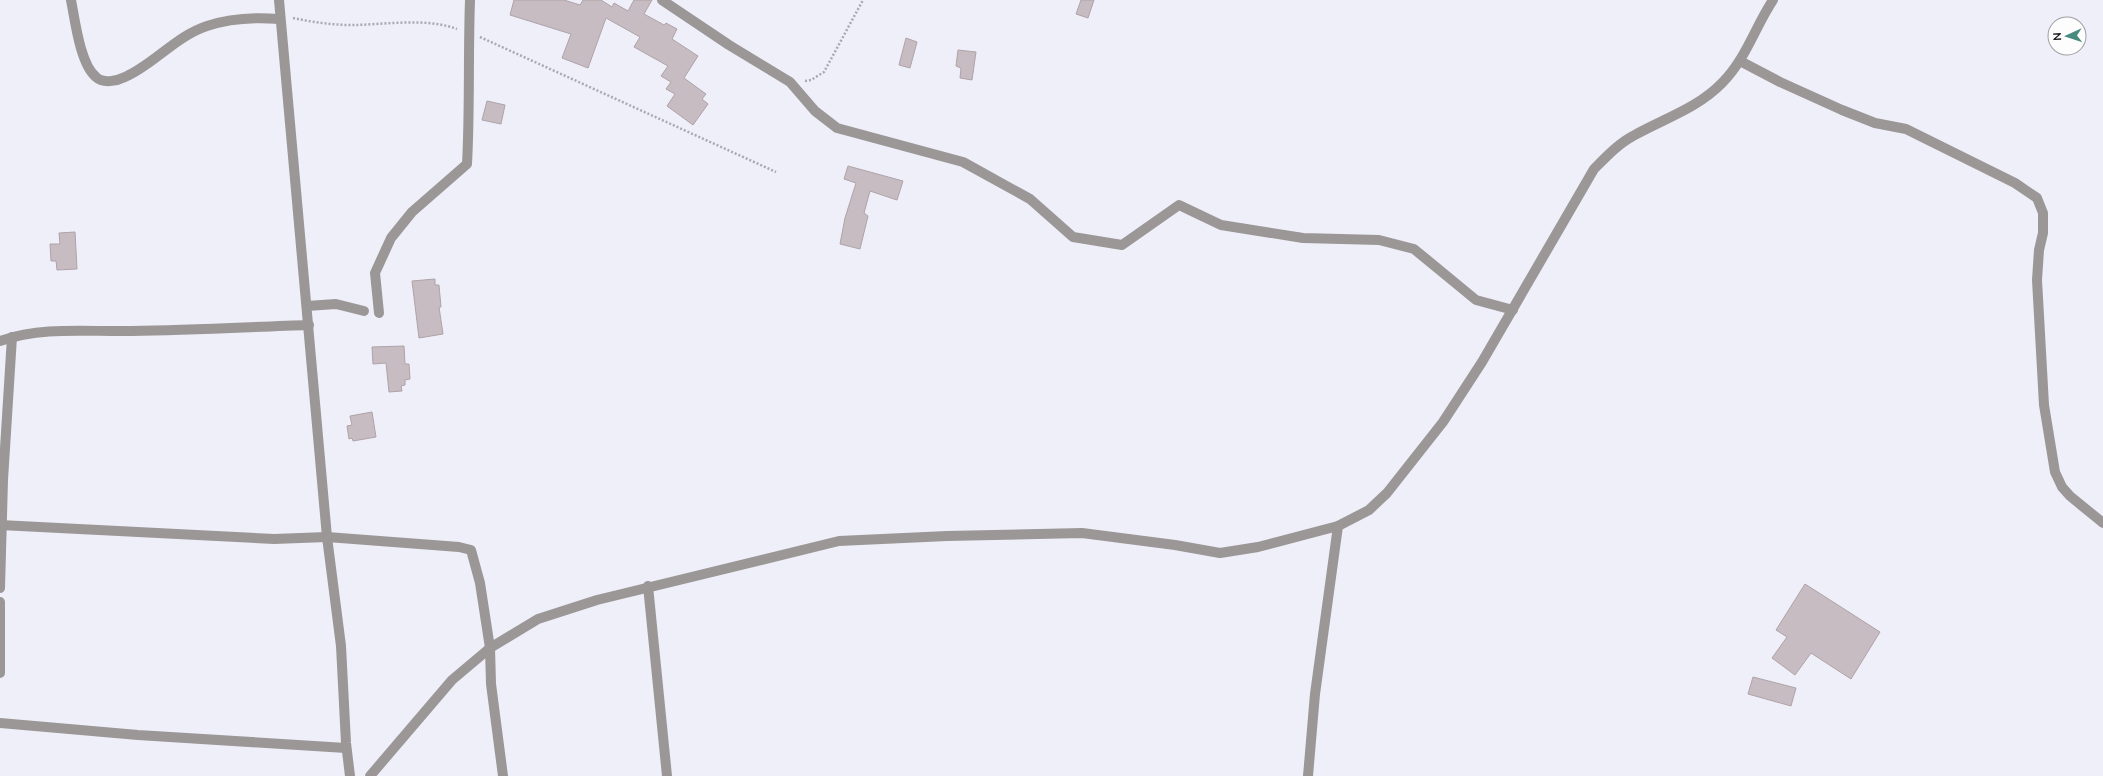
<svg xmlns="http://www.w3.org/2000/svg" width="2103" height="776" font-family="Mulish,sans-serif">
<rect width="100%" height="100%" fill="#efeffa"/>
<!-- building -->
<g fill="#c7bcc1" stroke="#aea3a8">
<path d="M514 0H564L580 5 583 0H601L612 7 614 3 628 11 634 0H652L644 14 664 25 666 23 677 29 672 39 698 56 684 78 706 94 702 99 708 104 693 125 667 106 675 94 666 89 671 82 661 76 668 66 634 47 640 37 606 18 588 68 562 58 571 34 510 15Z"/>
<path d="M1081 0H1094L1088 18 1076 14Z"/>
<path d="M906 38 917 42 910 68 899 65Z"/>
<path d="M958 50 976 52 972 80 960 78 961 68 956 66Z"/>
<path d="M487 101 505 105 501 124 482 120Z"/>
<path d="M848 166 903 181 897 200 870 191 864 213 868 216 860 249 840 244 845 218 856 183 844 179Z"/>
<path d="M75 232 77 269 57 270 56 261H51L50 244H60L59 233Z"/>
<path d="M435 279V285H439L441 307H439L443 334 419 338 412 281Z"/>
<path d="M404 346 405 364H409L410 379 405 380V385L401 386 402 391 389 392 386 363 373 364 372 347Z"/>
<path d="M372 412 376 437 353 441 352 438 349 439 347 426 352 425 350 416Z"/>
<path d="M1805 584 1880 632 1851 679 1811 653 1795 675 1772 658 1787 637 1776 630Z"/>
<path d="M1753 677 1796 688 1791 706 1748 694Z"/>
</g>
<g fill="none" stroke-linecap="round" stroke-linejoin="round">
<!-- path -->
<g stroke="#a9a9b2" stroke-width="2.5" stroke-dasharray="2 2" stroke-linecap="butt">
<path d="M293 18C312 22 331 25 351 25 385 25 424 17 457 29"/>
<path d="M480 37 776 172"/>
<path d="M805 81 811 80 824 72 863 0"/>
</g>
<!-- street -->
<g stroke="#9c9797" stroke-width="10">
<path d="M71 0C75 20 80 64 96 77 103 84 117 81 125 77 153 65 176 36 207 26 231 18 254 17 279 19"/>
<path d="M279 0 327 537 341 646 346 743 350 776"/>
<path d="M662 0 729 45 790 82 815 111 837 128 963 162 1030 199 1073 237 1122 245 1179 205 1221 225 1303 238 1379 240 1414 249 1476 300 1513 310"/>
<path d="M1740 61 1780 82 1842 110 1875 123 1906 129 2015 183 2037 198 2043 213V233L2039 250 2037 280 2044 405 2055 472 2062 487 2070 496 2103 523"/>
<path d="M307 306 336 304 364 311"/>
<path d="M379 313 375 273 391 238 412 212 467 164C470 109 468 55 470 0"/>
<path d="M0 341C43 326 88 332 132 331 191 330 250 327 309 325"/>
<path d="M0 525 274 539 327 537 459 547 471 550 480 583 490 648 491 684 503 776"/>
<path d="M648 586 667 776"/>
<path d="M0 588 3 480 12 337"/>
<path d="M0 602V673"/>
<path d="M0 723 138 735 346 748"/>
<path d="M370 776 452 680 490 648 538 619 597 600 839 541 947 536 1082 533 1175 545 1220 553 1258 547 1338 526 1369 510 1387 493 1443 422 1482 362 1594 169C1606 157 1618 144 1633 136 1663 119 1698 108 1722 83 1746 59 1755 27 1773 0"/>
<path d="M1308 776 1315 694 1338 526"/>
</g>
</g>
<!-- north arrow -->
<g transform="translate(2067 36) rotate(267)"><circle r="19" fill="#fdfdfd" stroke="#9f9fa1"/>
<path d="M0-3L7 15L0 10L-7 15Z" fill="#488b7e"/>
<text y="-6" font-size="11" font-weight="bold" text-anchor="middle" fill="#131317">N</text>
</g>
</svg>
